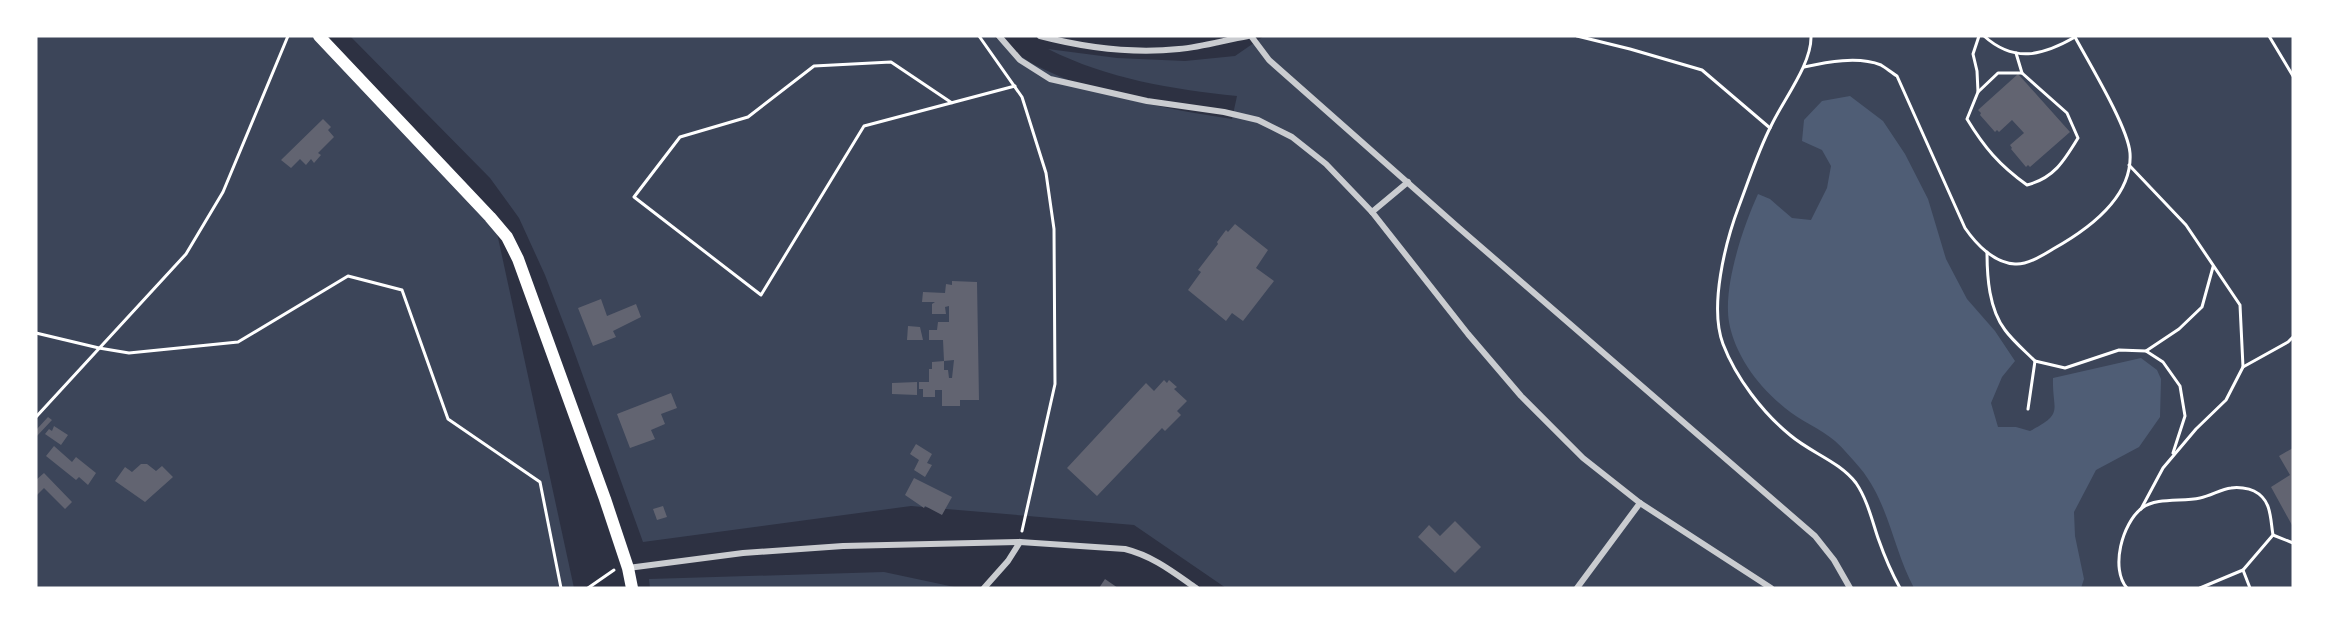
<svg xmlns="http://www.w3.org/2000/svg" width="2329" height="624" font-family="'Fira Sans Condensed',sans-serif">
<rect width="100%" height="100%" fill="#2d3142"/>
<!-- green -->
<g fill="#3c4559">
<path d="M36 36H316L497 233 574 588H36Z"/>
<path d="M350 36H993C1007 46 1021 57 1035 65 1096 96 1166 109 1232 119L1237 96C1171 89 1108 79 1048 49L1117 58 1185 61 1235 56 1264 36H2293V588H1226L1134 525 911 506 643 542 570 340 545 275 519 218 490 178Z"/>
<path d="M884 572 959 588H650L649 579Z"/>
</g>
<!-- water -->
<path fill="#4f5d75" d="M1850 96 1883 121 1905 154 1928 199 1946 259 1967 299 1995 331 2015 361 2002 377 1991 403 1998 427H2016L2030 431C2065 413 2052 411 2053 378L2141 358 2157 370 2161 379 2160 417 2139 447 2096 470 2074 512 2075 536 2084 579 2081 588H1914C1893 549 1889 503 1860 468 1852 459 1844 449 1835 441 1820 428 1800 421 1785 408 1759 387 1735 356 1729 322 1723 286 1743 227 1758 194L1770 199 1792 218 1811 220 1827 188 1831 166 1822 150 1802 141 1804 120 1822 101Z"/>
<!-- building -->
<g fill="#626471">
<path d="M2018 74 2070 132 2030 167 2028 165 2026 167 2011 149 2012 148 2010 145 2024 133 2012 120 1999 132 1997 130 1995 132 1980 115 1981 113 1978 110Z"/>
<path d="M323 119 331 127 328 130 334 137 318 153 321 155 314 163 311 159 306 165 300 159 291 168 281 160Z"/>
<path d="M1235 224 1268 250 1256 268 1274 281 1243 321 1232 313 1226 321 1188 290 1201 272 1198 270 1218 244 1217 242 1226 230 1228 232Z"/>
<path d="M952 281 977 282 979 400H960V406H942V390H935V397H923V389H919V382H929V369H932V362L944 361V370H948L949 378H952L954 360 944 361 943 340H929V330H937L938 322H949V306L945 307 946 314H932V304L935 302H922L923 292 945 293 946 284 952 285Z"/>
<path d="M601 299 607 316 636 304 641 317 613 331 616 337 593 346 578 308Z"/>
<path d="M908 326 920 327 923 340H907Z"/>
<path d="M1164 380 1167 383 1169 380 1177 387 1174 389 1187 401 1177 411 1181 415 1165 431 1162 428 1097 496 1067 468 1146 383 1154 391Z"/>
<path d="M917 382V395L892 394V383Z"/>
<path d="M671 393 677 408 661 414 665 424 651 430 655 439 630 448 617 414Z"/>
<path d="M48 417 52 420 36 437V428L37 429Z"/>
<path d="M54 426 68 435 61 445 45 434 49 429 52 431Z"/>
<path d="M916 444 932 454 927 463 932 465 925 477 914 470 919 460 910 454Z"/>
<path d="M54 446 72 462 76 457 96 473 88 485 79 477 76 480 46 456Z"/>
<path d="M2293 448V527L2271 487 2290 475 2279 456Z"/>
<path d="M141 464H147L156 471 162 466 173 477 145 502 115 481 125 467 132 472Z"/>
<path d="M44 473 72 502 65 509 44 488 36 496V480Z"/>
<path d="M914 478 952 497 942 515 925 506 924 508 905 495Z"/>
<path d="M663 506 667 517 657 520 653 509Z"/>
<path d="M1455 521 1481 547 1455 573 1418 537 1429 525 1440 536Z"/>
<path d="M1105 579 1118 588H1099Z"/>
</g>
<g fill="none" stroke-linecap="round" stroke-linejoin="round">
<!-- path -->
<g stroke="#fff" stroke-width="3">
<path d="M979 36 1022 97 1046 173 1054 229 1055 384 1022 531"/>
<path d="M1577 36 1630 49 1702 70 1770 128"/>
<path d="M1811 36C1812 64 1783 100 1771 126 1758 151 1749 180 1739 206 1725 243 1709 307 1723 344 1736 378 1763 413 1790 435 1811 453 1839 461 1856 483 1867 499 1872 520 1878 538 1884 555 1891 572 1900 588"/>
<path d="M1984 36C2014 63 2042 56 2075 37"/>
<path d="M2269 36 2293 76"/>
<path d="M2016 53 2022 73"/>
<path d="M1804 67C1827 62 1858 56 1881 65 1886 68 1892 73 1897 76L1965 228C1976 244 1994 263 2015 264 2028 265 2043 255 2053 249 2087 230 2133 197 2130 153 2128 127 2089 63 2075 37"/>
<path d="M1998 73H2022L2067 113 2078 138C2064 161 2054 178 2027 185 1999 165 1984 147 1967 119L1978 92Z"/>
<path d="M1978 92 1977 71 1973 54 1979 36"/>
<path d="M952 103 891 62 814 66 748 117 680 137 634 197 761 295 864 126 1015 86"/>
<path d="M2129 165 2186 225 2240 305 2243 367 2226 400 2196 429 2163 468 2141 509"/>
<path d="M1987 252C1987 277 1989 309 2005 330 2013 341 2025 351 2035 361"/>
<path d="M36 333 99 348 129 353 238 342 348 276 402 290 448 419 540 482 561 588"/>
<path d="M2146 351 2179 329 2202 307 2213 267"/>
<path d="M2243 367 2288 342 2293 337"/>
<path d="M2028 409 2035 361 2065 368 2119 350 2146 351 2163 362 2180 386 2185 416 2173 453"/>
<path d="M36 417 186 254 223 192 288 36"/>
<path d="M2273 535 2293 543"/>
<path d="M2243 570 2250 588"/>
<path d="M588 588 614 570"/>
<path d="M2127 588C2110 569 2122 523 2142 508 2157 497 2182 502 2200 498 2211 496 2221 489 2231 488 2238 487 2248 488 2254 491 2272 500 2270 518 2273 535L2243 570 2200 588"/>
</g>
<!-- minor -->
<g stroke="#caccd0" stroke-width="6">
<path d="M999 36 1020 60 1050 79 1147 101 1224 112 1258 120 1292 137 1326 164 1372 212 1468 334 1521 396 1583 458 1640 503 1771 588"/>
<path d="M1040 36C1086 48 1131 54 1179 49 1202 47 1225 40 1248 36"/>
<path d="M1251 36 1269 60 1459 228 1815 536 1834 560 1850 588"/>
<path d="M1372 212 1408 182"/>
<path d="M628 568 743 553 843 546 1020 542 1125 549C1153 556 1173 572 1196 588"/>
<path d="M984 588 1008 561 1020 542"/>
<path d="M1577 588 1640 503"/>
</g>
<!-- secondary -->
<path stroke="#fff" stroke-width="12" d="M319 36 490 217 507 237 518 259 605 499 628 568 632 588"/>
</g>
<!-- border -->
<rect width="2329" height="624" fill="none" stroke="#ffffff" stroke-width="75"/>
</svg>
